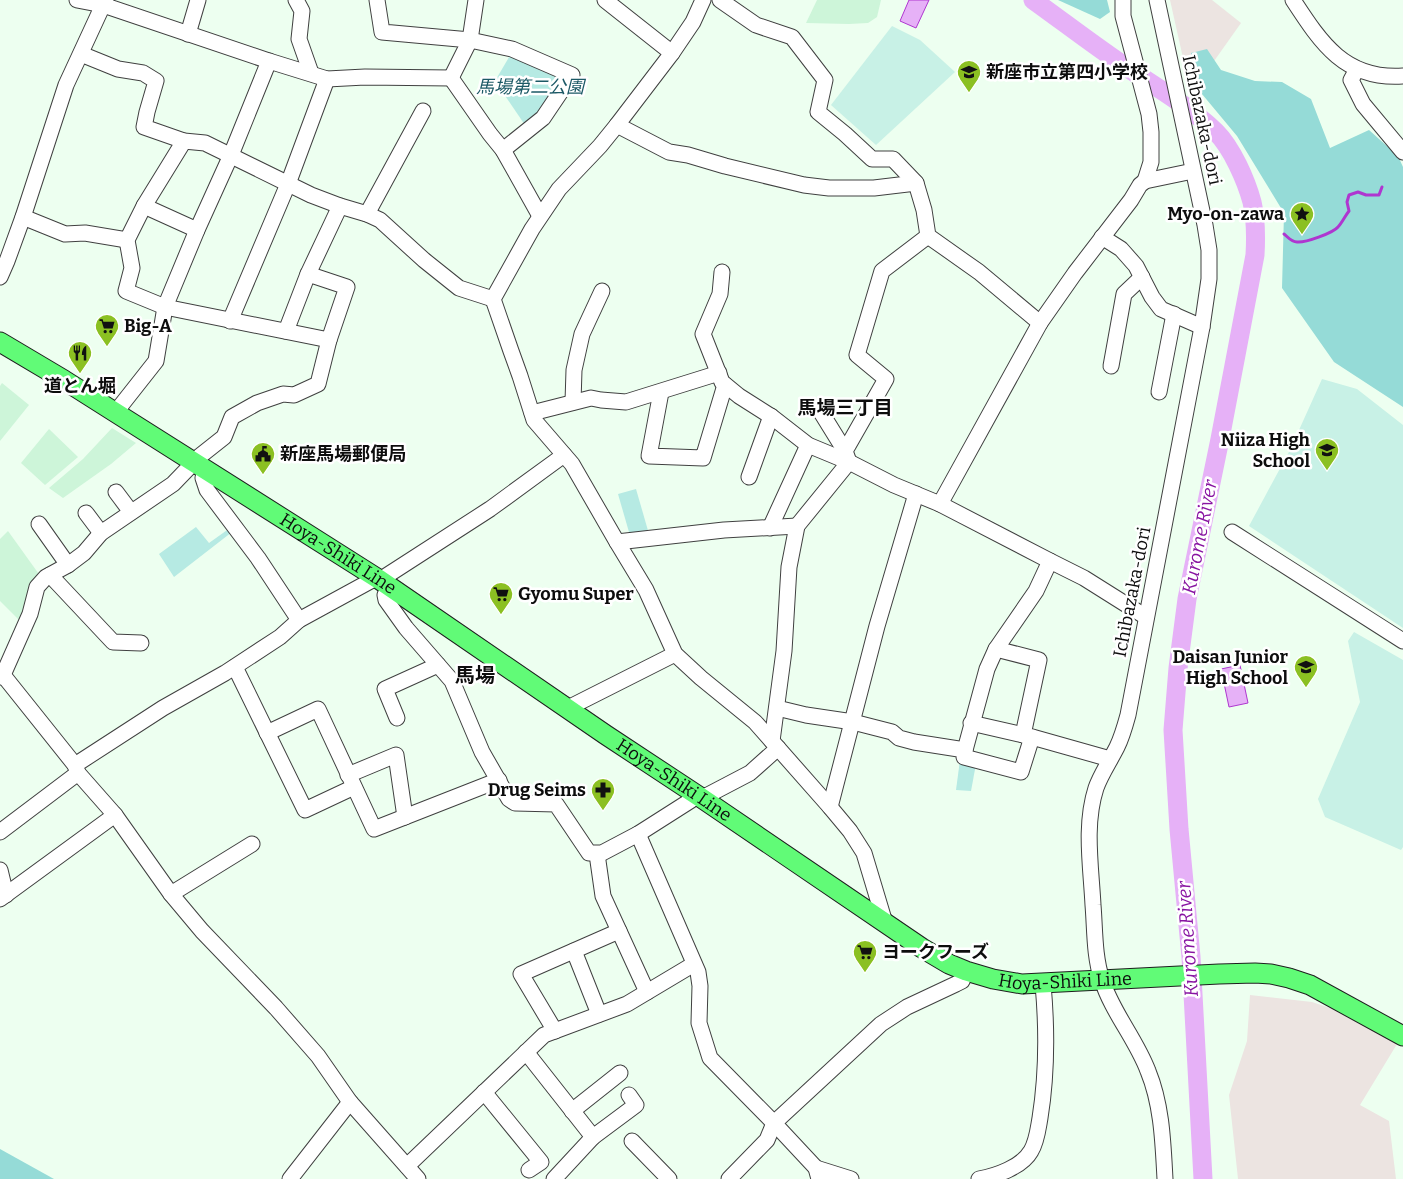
<svg xmlns="http://www.w3.org/2000/svg" width="1403" height="1179" font-family="Bitter,'Noto Sans JP',serif">
<rect width="100%" height="100%" fill="#edfff0"/>
<!-- industrial -->
<g fill="#ece4e1">
<path d="M1170 0H1212L1241 23 1207 71 1183 58Z"/>
<path d="M1250 995 1312 1002 1330 1008 1397 1044 1360 1105 1389 1121 1396 1179H1238L1229 1095 1247 1041Z"/>
</g>
<!-- farmland -->
<g fill="#cdf5d9">
<path d="M817 0H881L877 17 868 23 849 24 806 23Z"/>
<path d="M2 383 29 405 0 441V386Z"/>
<path d="M112 428 136 443 111 464 63 498 49 488 83 459Z"/>
<path d="M49 429 78 457 45 485 21 463Z"/>
<path d="M8 531 41 577 22 618 19 620 0 601V539Z"/>
</g>
<!-- green -->
<g fill="#b6eae3">
<path d="M512 52 568 76 527 128 495 81Z"/>
<path d="M636 489 649 534 631 539 618 494Z"/>
<path d="M196 527 209 543 230 528 232 532 174 577 159 554Z"/>
<path d="M960 760 976 764 971 791 956 790Z"/>
</g>
<!-- forest -->
<g fill="#95dbd7">
<path d="M1058 0H1107L1110 12 1100 19Z"/>
<path d="M1207 49 1221 70 1255 81 1282 82 1311 99 1330 148 1369 130 1398 156 1403 167V407L1334 362 1282 288 1284 213 1237 136 1197 88 1191 53Z"/>
<path d="M0 1149 54 1179H0Z"/>
</g>
<!-- pitch -->
<g fill="#c8f1e6">
<path d="M892 26 920 40 955 72 876 145 831 105Z"/>
<path d="M1322 379 1357 389 1403 425V628L1249 526 1290 450Z"/>
<path d="M1354 632 1403 660V847L1401 850 1325 817 1318 799 1360 702 1348 641Z"/>
</g>
<!-- water -->
<g fill="#e6b1f7" stroke="#af36d0">
<path d="M909 0H929L916 28 900 21Z"/>
<path d="M1240 665 1248 703 1229 707 1221 669Z"/>
</g>
<g fill="none" stroke-linecap="round" stroke-linejoin="round">
<!-- stream -->
<g stroke="#af36d0" stroke-width="3">
<path d="M1284 234C1288 237 1291 242 1297 242 1305 243 1333 233 1338 227 1342 223 1345 216 1349 211L1347 202 1349 195 1358 192 1366 195H1379L1382 187"/>
<path d="M1256 235 1262 234"/>
</g>
<!-- river -->
<path stroke="#e6b1f7" stroke-width="19" d="M1033 0C1065 23 1096 47 1129 69 1158 88 1191 108 1216 132 1232 148 1246 180 1252 202 1256 219 1256 238 1255 255L1220 439 1187 599 1178 668 1173 730 1179 829 1191 957 1203 1179"/>
<!-- minor casing -->
<g stroke="#404040" stroke-width="17">
<g id="minor">
<path d="M106 0 103 5 269 61 327 79 365 77 451 78"/>
<path d="M296 0 302 11 299 39 311 73"/>
<path d="M377 0 382 32 470 40 512 49 572 75 543 118 503 150"/>
<path d="M605 0 672 53"/>
<path d="M720 0 756 25 792 37 825 80 818 112 845 134 872 159H893L916 183"/>
<path d="M1123 0V16L1149 114 1151 132V162L1145 181"/>
<path d="M1157 0 1205 225 1209 250V279L1202 327 1128 715C1125 726 1122 737 1117 747 1110 761 1101 774 1096 788 1084 825 1091 866 1093 905 1095 929 1094 956 1102 980 1112 1012 1136 1039 1148 1071 1162 1105 1163 1143 1165 1179"/>
<path d="M1293 0C1321 43 1345 80 1403 76"/>
<path d="M188 34 198 0"/>
<path d="M81 54 118 69 143 73 156 81 147 112 144 127 184 141 205 143 311 195 340 206 367 214 380 220 424 260 459 288 493 299"/>
<path d="M1357 69 1351 80 1363 104 1403 152"/>
<path d="M451 78 490 134 503 150 540 216"/>
<path d="M451 78 470 40 476 0"/>
<path d="M617 125 672 53 693 22 703 0"/>
<path d="M184 141 144 206 127 240 132 268 126 291 165 307 329 340"/>
<path d="M144 206 197 230"/>
<path d="M367 214 423 111"/>
<path d="M23 217 65 234 85 233 127 240"/>
<path d="M1102 237 1121 249 1136 266 1152 297 1161 309 1202 327"/>
<path d="M722 272 720 294 703 334 722 382 739 396 772 417 808 445 849 462"/>
<path d="M0 277 7 261 23 217 66 85 103 5 77 0"/>
<path d="M230 321 288 184 327 79"/>
<path d="M286 331 308 274 340 206"/>
<path d="M1111 366 1124 294 1142 277"/>
<path d="M661 392 649 456 703 458 725 385"/>
<path d="M1159 392 1174 314"/>
<path d="M573 402 574 370 582 334 602 291"/>
<path d="M819 409 845 451"/>
<path d="M115 413 156 361 165 307 197 230 231 155 269 61"/>
<path d="M532 413 591 398 601 400 626 402 719 373"/>
<path d="M849 462 845 451 886 379 857 355 882 271 928 236"/>
<path d="M205 469 203 478 207 490 258 558 299 620"/>
<path d="M749 477 771 416"/>
<path d="M116 492 131 512"/>
<path d="M940 504 1040 323 1075 273 1131 200 1140 185 1145 181 1193 171"/>
<path d="M86 513 101 533"/>
<path d="M39 524 68 565"/>
<path d="M770 528 808 445"/>
<path d="M1232 532 1403 641"/>
<path d="M617 542 724 530 797 526"/>
<path d="M50 575 113 642 141 643"/>
<path d="M380 580 490 509 564 455"/>
<path d="M389 586 385 595 386 600 406 628 452 681 482 752 509 799 515 803 556 804 589 853H602L638 834 693 799 708 795 750 773 778 748"/>
<path d="M996 649 1039 660 1023 735"/>
<path d="M235 667 305 810 354 787"/>
<path d="M3 675 75 765 78 773 115 815 171 894 202 931 276 1008 318 1056 350 1102 418 1179"/>
<path d="M0 677 3 675 30 614 37 587 46 577 68 565 84 553 101 533 173 484 200 456 224 437 232 417 257 403 283 394 294 395 318 384 329 340 347 287 308 274"/>
<path d="M568 708 675 654"/>
<path d="M777 708 806 715 853 722 892 732 899 738 914 742 965 750 964 757 1021 772 1032 737"/>
<path d="M397 718 385 689 438 665"/>
<path d="M971 723 1032 737 1110 759"/>
<path d="M267 733 318 709 374 829 499 780"/>
<path d="M772 741 784 651 789 567 797 526 849 462 894 485 940 504 1050 561 1084 578 1146 617"/>
<path d="M965 750 987 669 996 649 1036 591 1050 561"/>
<path d="M75 765 163 708 225 673 280 637 299 620 376 578"/>
<path d="M348 775 396 755 405 817"/>
<path d="M830 807 877 626 916 494"/>
<path d="M0 832 78 773"/>
<path d="M638 834 698 972 700 986 699 1023 710 1058 774 1123 816 1168 819 1179"/>
<path d="M597 854 603 896 647 992"/>
<path d="M0 870 6 895"/>
<path d="M171 894 252 844"/>
<path d="M0 899 115 815"/>
<path d="M885 923 864 853 850 831 830 807 755 722 701 678 675 654 646 590 617 542 572 464 534 420 520 376 511 351 493 299 532 229 559 189 600 146 617 125 669 152 688 155 725 166 804 185 829 188H874L916 183 924 210 928 236 979 272 1040 323"/>
<path d="M574 951 599 1014"/>
<path d="M555 1031 521 974 619 931"/>
<path d="M526 1052 593 1137"/>
<path d="M484 1092 541 1162 529 1170"/>
<path d="M572 1111 620 1073"/>
<path d="M632 1141 669 1179"/>
<path d="M407 1166 544 1035 627 1004 694 964"/>
<path d="M816 1168 851 1179"/>
<path d="M290 1179 350 1102"/>
<path d="M554 1179 593 1137 636 1105 629 1095"/>
<path d="M729 1179 767 1140 774 1123 881 1024 907 1007 956 984 962 981 966 971"/>
<path d="M979 1179C996 1176 1022 1167 1031 1151 1037 1141 1038 1129 1040 1118 1047 1074 1047 1028 1043 984"/>
</g>
</g>
<!-- major casing -->
<g stroke="#1e1e1e" stroke-width="21">
<g id="major">
<path id="s1" d="M0 342 64 380 380 580 606 735 700 797 922 948 949 964 966 971 993 979 1022 984 1219 974 1255 973 1271 974 1289 978 1310 985 1403 1036"/>
</g>
</g>
<!-- minor -->
<use href="#minor" stroke="#fff" stroke-width="15"/>
<!-- major -->
<use href="#major" stroke="#61fb77" stroke-width="19"/>
</g>
<!-- icons -->
<defs>
<g id="school-pin" transform="scale(1.25)"><path d="M0 17L-7.5 6A9.5 9.5 0 1 1 7.5 6Z" fill="#8bc022" stroke="#fff"/><path d="M0-5L7-2L0 1L-7-2ZM-4 1L0 2.5L4 1V4Q0 6-4 4Z" fill="#111"/></g>
<g id="sight-pin" transform="scale(1.25)"><path d="M0 17L-7.5 6A9.5 9.5 0 1 1 7.5 6Z" fill="#8bc022" stroke="#fff"/><path d="M0-6L1.8-2.2L6-1.7L2.9 1.2L3.7 5.4L0 3.3L-3.7 5.4L-2.9 1.2L-6-1.7L-1.8-2.2Z" fill="#111"/></g>
<g id="supermarket-pin" transform="scale(1.25)"><path d="M0 17L-7.5 6A9.5 9.5 0 1 1 7.5 6Z" fill="#8bc022" stroke="#fff"/><path d="M-6-5.5h2.5l.6 2H6L4.5 2H-2.5L-4.4-4H-6ZM-1.5 3.2a1.3 1.3 0 1 0 .1 0ZM3 3.2a1.3 1.3 0 1 0 .1 0Z" fill="#111"/></g>
<g id="restaurant-pin" transform="scale(1.25)"><path d="M0 17L-7.5 6A9.5 9.5 0 1 1 7.5 6Z" fill="#8bc022" stroke="#fff"/><path d="M-5-6h1v4h1v-4h1v4h1v-4h1v5L-1.5 .5V6h-2V.5L-5-1ZM5-6V6H3V1.5H1.5Q1.5-4 5-6Z" fill="#111"/></g>
<g id="civic-pin" transform="scale(1.25)"><path d="M0 17L-7.5 6A9.5 9.5 0 1 1 7.5 6Z" fill="#8bc022" stroke="#fff"/><path d="M-.6-6.5H3V-4.5H.6V-3L4-1V1h2V6H-6V1h2V-1L-.6-3ZM-1.2 2.5V6h2.4V2.5Z" fill="#111"/></g>
<g id="pharmacy-pin" transform="scale(1.25)"><path d="M0 17L-7.5 6A9.5 9.5 0 1 1 7.5 6Z" fill="#8bc022" stroke="#fff"/><path d="M-2-6h4v4h4v4h-4v4h-4v-4h-4v-4h4Z" fill="#111"/></g>
</defs>
<g fill-rule="evenodd">
<use href="#school-pin" x="969" y="72"/>
<use href="#sight-pin" x="1302" y="214"/>
<use href="#supermarket-pin" x="107" y="326"/>
<use href="#restaurant-pin" x="80" y="353"/>
<use href="#school-pin" x="1327" y="450"/>
<use href="#civic-pin" x="263" y="454"/>
<use href="#supermarket-pin" x="501" y="594"/>
<use href="#school-pin" x="1306" y="667"/>
<use href="#pharmacy-pin" x="603" y="790"/>
<use href="#supermarket-pin" x="865" y="952"/>
</g>
<g text-anchor="middle" stroke-width="5" stroke-linejoin="round" paint-order="stroke">
<!-- poi labels -->
<g font-size="18" font-weight="bold" fill="#0d0d0d" stroke="#fff" text-anchor="start">
<text x="986" y="78">新座市立第四小学校</text>
<text x="1284" y="220" text-anchor="end">Myo-on-zawa</text>
<text x="124" y="332">Big-A</text>
<text x="80" y="392" text-anchor="middle">道とん堀</text>
<text x="1310" y="446" text-anchor="end">Niiza High<tspan x="1310" dy="21">School</tspan></text>
<text x="280" y="460">新座馬場郵便局</text>
<text x="518" y="600">Gyomu Super</text>
<text x="1288" y="663" text-anchor="end">Daisan Junior<tspan x="1288" dy="21">High School</tspan></text>
<text x="586" y="796" text-anchor="end">Drug Seims</text>
<text x="882" y="958">ヨークフーズ</text>
</g>
<!-- park labels -->
<g font-size="18" font-style="italic" fill="#1c5966" stroke="#fff">
<text x="530" y="93">馬場第二公園</text>
</g>
<!-- street labels -->
<g font-size="18" fill="#0d0d0d" stroke="#fff">
<text transform="translate(1202 120) rotate(78)" y="6">Ichibazaka-dori</text>
<text dy="6" stroke="none"><textPath href="#s1" startOffset="399">Hoya-Shiki Line</textPath></text>
<text transform="translate(1132 592) rotate(-79)" y="6">Ichibazaka-dori</text>
<text dy="6" stroke="none"><textPath href="#s1" startOffset="804">Hoya-Shiki Line</textPath></text>
<text dy="6" stroke="none"><textPath href="#s1" startOffset="1254">Hoya-Shiki Line</textPath></text>
</g>
<!-- neighbourhood labels -->
<g font-size="19" font-weight="bold" fill="#0d0d0d" stroke="#fff">
<text x="845" y="414">馬場三丁目</text>
</g>
<!-- water labels -->
<g font-size="19" font-style="italic" fill="#8814a2" stroke="#fff">
<text transform="translate(1199 537) rotate(-79)" y="7">Kurome River</text>
<text transform="translate(1187 939) rotate(-94)" y="7">Kurome River</text>
</g>
<!-- quarter labels -->
<g font-size="20" font-weight="bold" fill="#0d0d0d" stroke="#fff">
<text x="475" y="682">馬場</text>
</g>
</g>
</svg>
